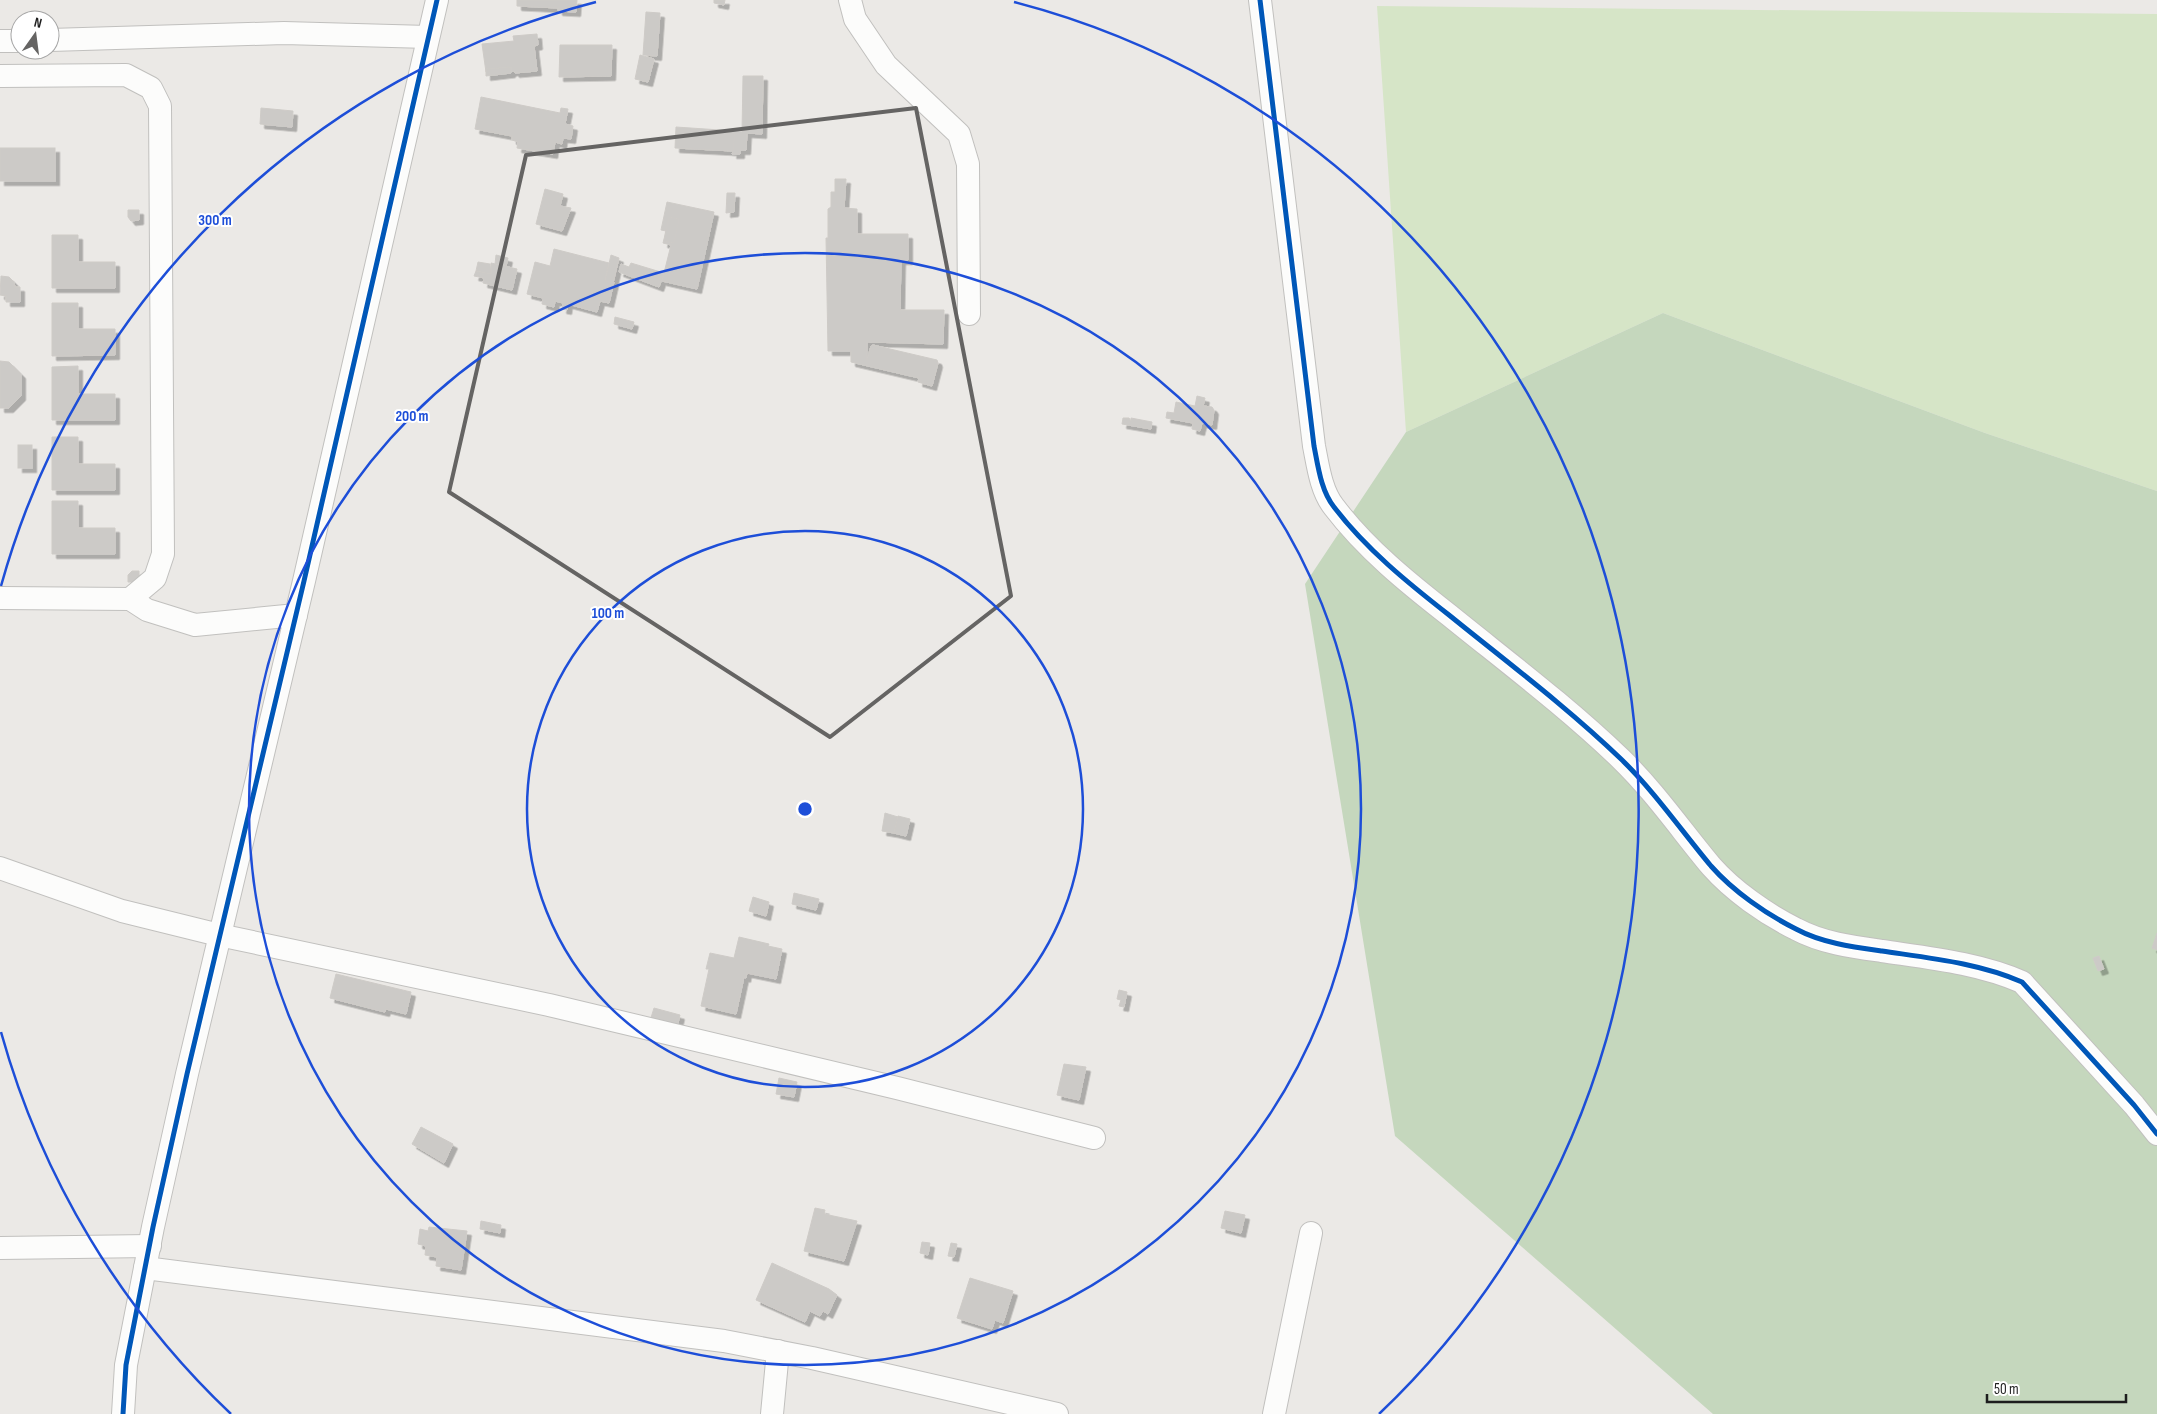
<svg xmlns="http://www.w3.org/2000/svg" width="2157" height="1414" font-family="'Sofia Sans Condensed',sans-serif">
<defs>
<filter id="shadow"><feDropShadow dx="4.5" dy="4.5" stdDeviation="0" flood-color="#0004"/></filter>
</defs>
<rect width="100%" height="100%" fill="#ebe9e6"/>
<!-- grass -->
<path fill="#d6e5c7" d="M1377 6 2157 14V491L1985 433 1663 313 1406 432Z"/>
<!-- forest -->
<path fill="#c5d7bd" d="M1663 313 1985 433 2157 491V1414H1713L1395 1136 1305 584 1406 432Z"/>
<!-- building -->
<g fill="#cccac7" stroke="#cecbc7" filter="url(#shadow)">
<path d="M517 0H577L576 12 558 11V8L517 6Z"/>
<path d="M714 0H725L724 5 714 3Z"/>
<path d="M646 12 660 13 657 56 643 55Z"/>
<path d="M537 34 538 45 534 46 537 71 515 73 514 71 507 72V70L486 72 482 44 514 41 513 36Z"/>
<path d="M560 45H612L611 76 559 77Z"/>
<path d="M640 55 654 59 648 82 635 79Z"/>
<path d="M511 67V73L486 76V69Z"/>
<path d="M743 76H763L762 134 747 133 746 150H740V154H732L733 151 720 150 721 131 742 132Z"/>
<path d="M481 97 560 113 561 108 568 109 565 124 573 126 571 139 563 138 562 144 555 142 553 154 517 148 518 142 512 140V136L475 129Z"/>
<path d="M261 108 293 111 292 127 260 124Z"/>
<path d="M676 127 735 131 733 151 675 148Z"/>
<rect x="0" y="148" width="55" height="33"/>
<path d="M835 179H846L844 208 857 209V234H908V260H901L900 310H944L943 344 867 342V360L871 346 873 345 937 360 938 363 932 386 918 382 919 378 851 362V351H828L826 238H828V209L831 207V192H835Z"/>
<path d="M545 189 563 194 560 206 571 208 562 231 536 224Z"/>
<path d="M727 193H735L734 212 726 213Z"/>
<path d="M667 202 714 212 697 289 662 281 671 245 663 243 666 231 661 230Z"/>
<path d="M128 210H139V220L131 221 128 217Z"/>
<path d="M669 217 679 219 674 243 664 241Z"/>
<path d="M52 235H78V262H115V288H52Z"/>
<path d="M554 249 609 263 605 279 614 282 609 303 600 301 597 312 568 304 567 310 562 309 563 303 555 301 554 307 542 304 543 298 527 294 535 262 550 266Z"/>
<path d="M496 255 508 258 506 266 495 264Z"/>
<path d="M611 255 619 258 613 283 605 281Z"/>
<path d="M478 262 490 264 491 274 476 271Z"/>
<path d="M491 263 517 269 512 290 483 283 484 278 474 276 476 271 491 274Z"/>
<path d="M631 263 664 273 659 287 619 272 621 264 629 267Z"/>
<path d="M1 276 9 277 14 282 15 287H20V302H6V296L0 295Z"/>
<path d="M52 303H78V329H115V355L52 356Z"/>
<path d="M615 317 634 322 632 329 614 324Z"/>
<path d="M0 361 9 362 21 374V396L9 408H0Z"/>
<path d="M78 366V394H115V420H52V367Z"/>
<path d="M1197 396 1205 398 1203 406 1212 407 1214 410 1212 425 1202 423 1200 431 1192 429 1193 423 1166 418 1167 412 1174 413 1176 402 1195 406Z"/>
<path d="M1123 418H1129L1131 421V418L1152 422 1151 429 1122 424Z"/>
<path d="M52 437H78V464H115V490H52Z"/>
<rect x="18" y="445" width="14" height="23"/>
<path d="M52 501H78V528H115V554H52Z"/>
<path d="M132 571H139V582H128V575Z"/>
<path d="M885 813 898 817 894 833 882 831Z"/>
<path d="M898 816 910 819 906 836 894 833Z"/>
<path d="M794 893 819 899 816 910 792 904Z"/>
<path d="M753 897 769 902 766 916 749 911Z"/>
<path d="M2157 933V950L2152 948Z"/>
<path d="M739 937 769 944 768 946 782 949 776 979 747 973 746 978 744 977 736 1014 701 1006 709 969H706L710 953 734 958Z"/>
<path d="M2099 956 2104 969 2098 971 2093 958Z"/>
<path d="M336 974 411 992 406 1014 386 1009 385 1012 330 998Z"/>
<path d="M1119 990 1127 992 1124 1007 1119 1006 1121 1000 1117 999Z"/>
<path d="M654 1008 680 1015 677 1027 650 1021Z"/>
<path d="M1064 1064 1086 1067 1079 1100 1057 1095Z"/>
<path d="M779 1078 797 1082 794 1097 776 1094Z"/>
<path d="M421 1127 453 1144 444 1163 412 1144Z"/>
<path d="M815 1208 825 1210 824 1214 857 1221 844 1261 804 1251Z"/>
<path d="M1225 1211 1245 1215 1241 1233 1221 1228Z"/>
<path d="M481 1221 501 1225 500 1233 480 1229Z"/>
<path d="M429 1227 467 1231 461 1270 436 1266 437 1257 425 1255 426 1246 418 1244 420 1229 428 1231Z"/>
<path d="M922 1242 930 1243 928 1255 920 1253Z"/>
<path d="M951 1243 957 1244 954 1257 948 1256Z"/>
<path d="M772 1263 829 1289 837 1295 828 1314 823 1311 820 1316 810 1311 805 1322 756 1300Z"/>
<path d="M970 1278 1013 1291 1003 1323 995 1320 992 1329 957 1318Z"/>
</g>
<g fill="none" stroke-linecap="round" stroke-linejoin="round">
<!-- minor casing -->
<g stroke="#c1c0be" stroke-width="24">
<g id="minor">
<path d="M850 0 855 19 886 65 959 134 968 164 969 314"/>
<path d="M1260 0 1314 446C1318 466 1321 491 1334 507 1366 549 1408 583 1449 615 1507 662 1567 707 1621 759 1654 791 1681 830 1711 866 1733 891 1766 914 1796 929 1822 943 1853 947 1882 951 1929 958 1979 963 2022 982L2134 1105 2157 1134"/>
<path d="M50 40 284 33 428 37"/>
<path d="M0 41H20"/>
<path d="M0 76 126 75 151 88 160 106 163 554 155 578 130 599 0 598"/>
<path d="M130 599 147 610 195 625 296 615"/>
<path d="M0 868 122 911 219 935 549 1005 897 1088 1094 1138"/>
<path d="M0 1248 150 1246"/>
<path d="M145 1268 724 1341 812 1358 1057 1414"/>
<path d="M123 1414 126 1365 153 1227 187 1074 304 581 437 0"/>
<path d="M772 1414 778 1351"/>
<path d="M1274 1414 1311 1233"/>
</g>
</g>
<!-- minor -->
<use href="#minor" stroke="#fcfcfb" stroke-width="22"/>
<!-- cycleway casing -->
<g stroke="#fff" stroke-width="8">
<g id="cycleway">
<path d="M1260 0 1314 446C1318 466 1321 491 1334 507 1366 549 1408 583 1449 615 1507 662 1567 707 1621 759 1654 791 1681 830 1711 866 1733 891 1766 914 1796 929 1822 943 1853 947 1882 951 1929 958 1979 963 2022 982L2134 1105 2157 1134"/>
<path d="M123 1414 126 1365 153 1227 187 1074 304 581 437 0"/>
</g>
</g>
<!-- cycleway -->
<use href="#cycleway" stroke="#0057b8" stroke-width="5"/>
</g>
<!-- marked area -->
<path fill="none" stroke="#656463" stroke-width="4" stroke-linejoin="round" d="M916 108 1011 596 830 737 449 492 526 155Z"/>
<!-- distance rings -->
<g fill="none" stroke="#1d4ed8" stroke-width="2.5">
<circle cx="805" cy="809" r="278"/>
<circle cx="805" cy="809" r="556"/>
<path d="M231 1414A834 834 0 0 1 1 1032M1 586A834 834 0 0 1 596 2M1014 2A834 834 0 0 1 1379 1414"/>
</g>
<circle cx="805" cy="809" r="8" fill="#1d4ed8" stroke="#fff" stroke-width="2.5"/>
<g font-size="15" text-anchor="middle" font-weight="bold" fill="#1d4ed8" stroke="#fff" stroke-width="4" stroke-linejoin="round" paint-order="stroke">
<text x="215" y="225">300 m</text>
<text x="412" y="421">200 m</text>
<text x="608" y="618">100 m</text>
</g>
<!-- north arrow -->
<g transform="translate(35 35) rotate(14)"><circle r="24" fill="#ffffff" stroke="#a5a5a5"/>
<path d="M0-4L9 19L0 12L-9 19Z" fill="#656463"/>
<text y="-8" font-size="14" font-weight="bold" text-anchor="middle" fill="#1d1d1d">N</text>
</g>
<!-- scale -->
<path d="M1987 1394v8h139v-8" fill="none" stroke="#1d1d1d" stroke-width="2.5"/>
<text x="1994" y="1394" font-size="15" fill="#1d1d1d" stroke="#ffffff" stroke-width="4" paint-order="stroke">50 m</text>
</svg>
